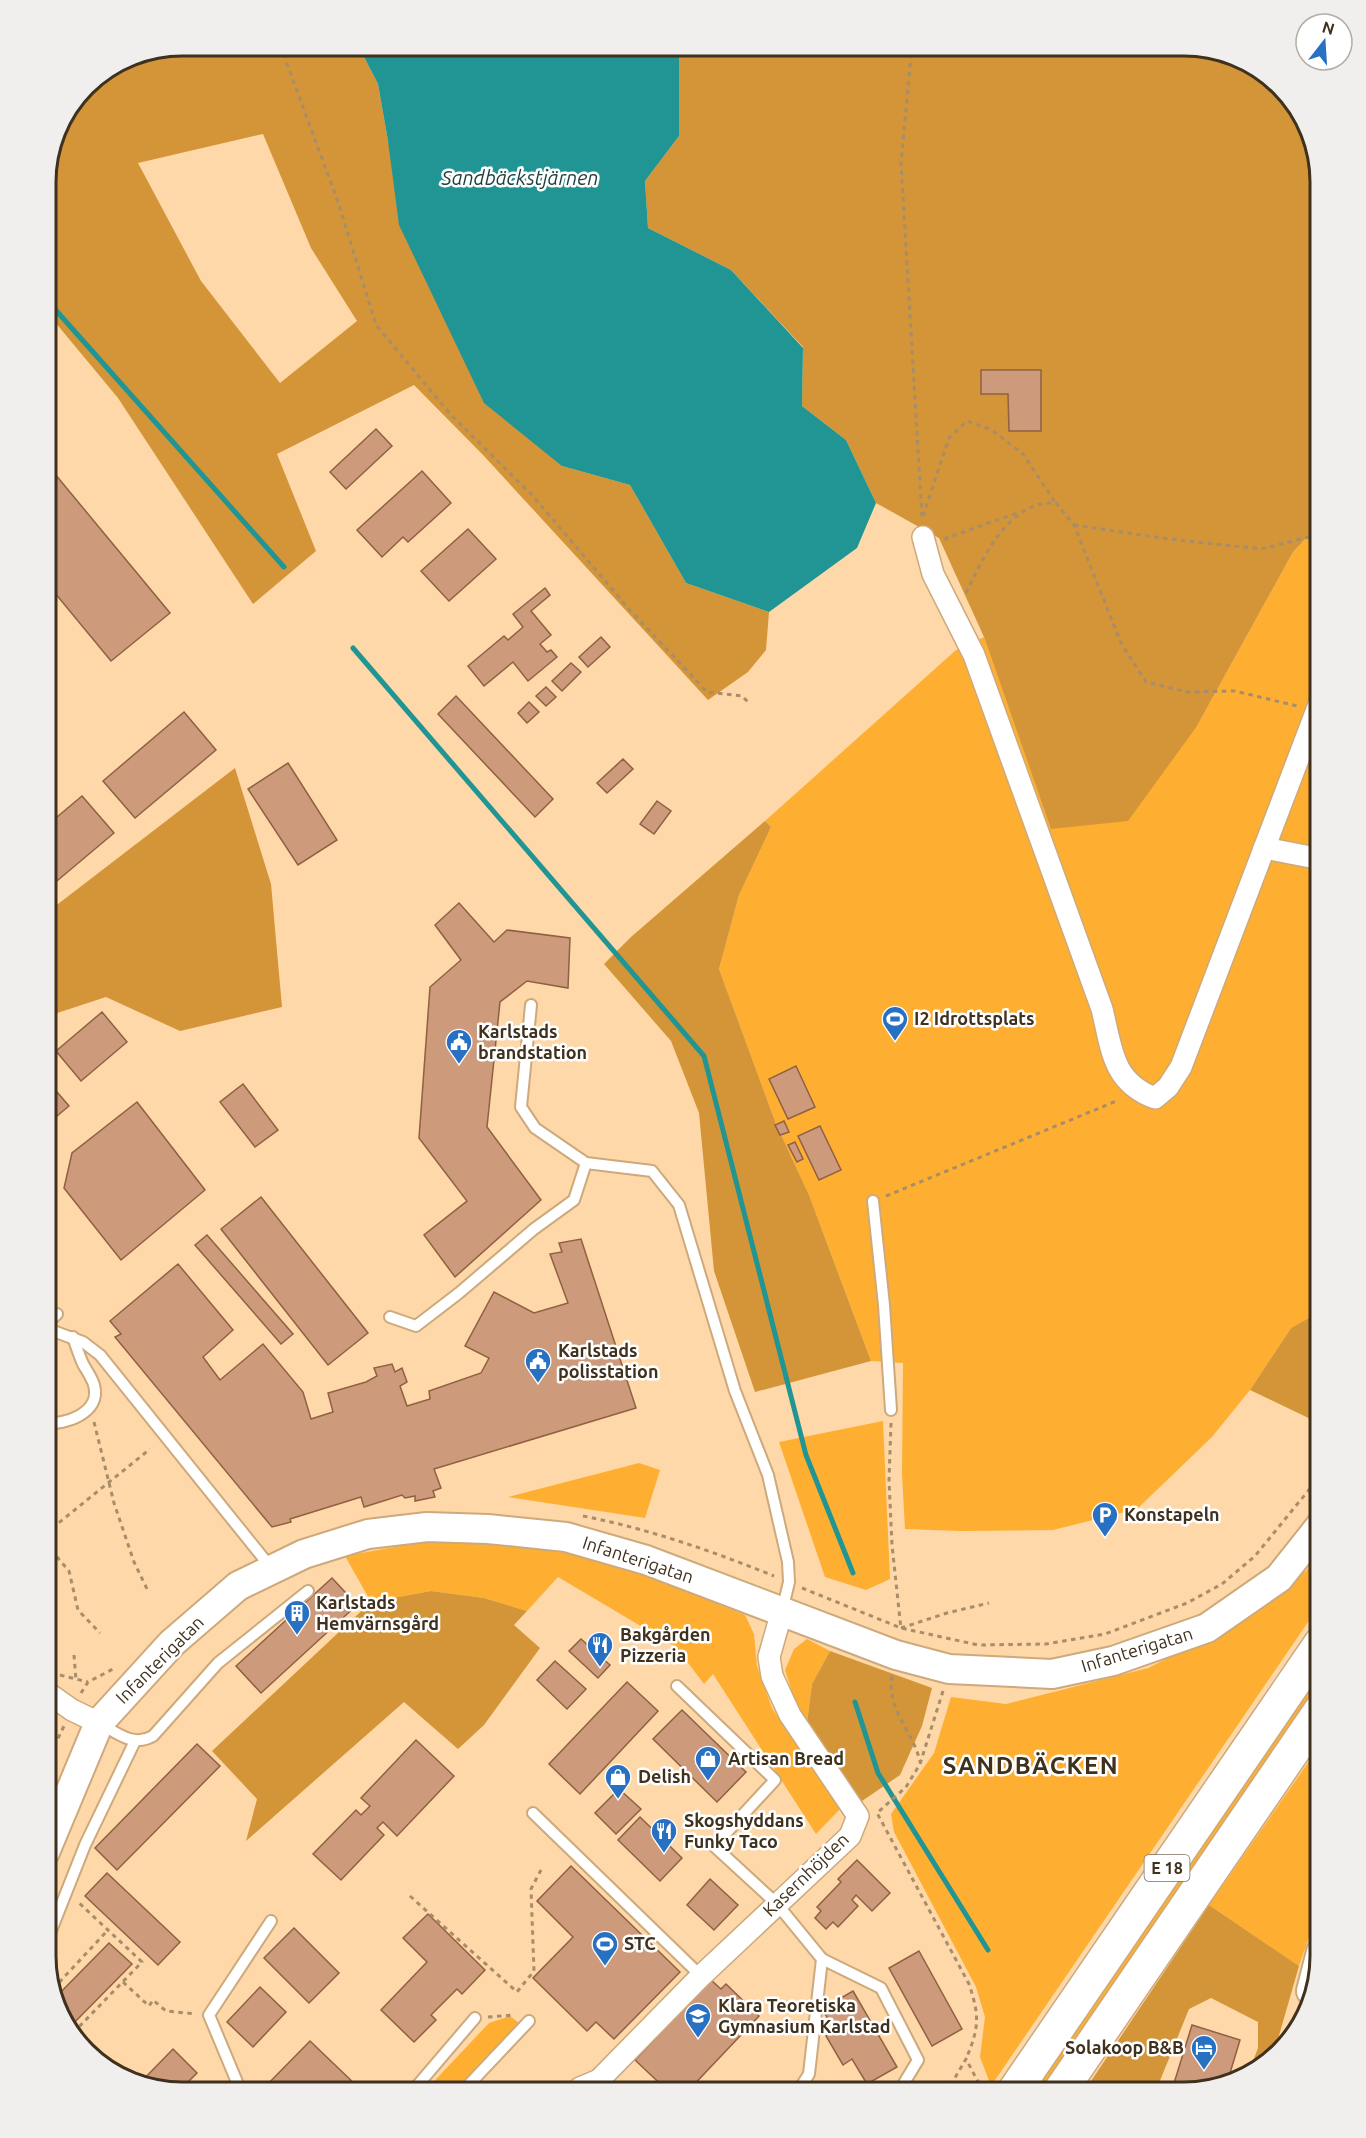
<svg xmlns="http://www.w3.org/2000/svg" width="1366" height="2138" font-family="Ubuntu,sans-serif">
<rect width="100%" height="100%" fill="#fed8a8"/>
<!-- green -->
<g fill="#feaf31">
<path d="M1321 522V1311L1291 1328 1250 1390 1212 1437 1137 1509 1053 1530 960 1531 905 1529 902 1474 903 1363 871 1361 809 1195 776 1124 719 969 739 895 771 827 765 821 956 650 984 637 1051 828 1197 726 1293 552Z"/>
<path d="M883 1421 890 1579 866 1590 825 1577 779 1442Z"/>
<path d="M639 1463 660 1470 645 1518 508 1497Z"/>
<path d="M486 1540 565 1552 638 1572 745 1615 754 1634 757 1666 772 1708 841 1808 816 1834 713 1674 704 1684 676 1647 558 1577 527 1611 484 1598 431 1591 371 1602 345 1556 427 1541Z"/>
<path d="M1321 1548V1603L991 2086 980 2057 985 2017 976 1987 894 1832 891 1814 934 1753 951 1697 1006 1704 1148 1668 1238 1623 1306 1571Z"/>
<path d="M807 1639 830 1651 812 1684 807 1723 793 1695 785 1670 794 1649Z"/>
<path d="M1321 1669V1689L1124 1981 1046 2093H1031Z"/>
<path d="M1321 1744V1903L1299 1966 1209 1905Z"/>
<path d="M510 2016 519 2023 505 2037 508 2040 457 2093H423L489 2023Z"/>
</g>
<!-- forest -->
<g fill="#d39537" fill-rule="evenodd">
<path d="M188 45H358L378 84 388 141 562 466 630 485 686 583 769 612 766 650 748 672 708 700 484 456 414 385 277 454 316 551 253 604 118 398 45 310V172L55 129 85 85 129 55 133 65ZM263 134 311 248 357 321 280 383 201 281 138 163Z"/>
<path d="M679 45H1194L1261 68 1307 121 1321 181V522L1293 552 1197 726 1128 821 1051 829 984 637 939 538 876 503 846 440 802 406 803 347 731 270 648 228 645 181 679 136Z"/>
<path d="M235 768 271 884 282 1007 180 1031 106 997 45 1017V914Z"/>
<path d="M765 821 771 827 739 895 719 969 776 1124 809 1195 871 1361 755 1392 714 1271 699 1113 671 1041 604 964 631 937Z"/>
<path d="M1321 1311V1424L1250 1390 1291 1328Z"/>
<path d="M431 1591 484 1598 527 1611 514 1625 540 1648 484 1725 458 1749 404 1702 246 1841 257 1799 212 1751 371 1602Z"/>
<path d="M830 1651 932 1688 922 1726 900 1775 862 1801 807 1723 812 1684Z"/>
<path d="M1209 1905 1299 1966 1274 2053 1247 2077 1258 2048V2022L1211 1998 1189 2009 1155 2093H1083Z"/>
</g>
<!-- water -->
<path fill="#209593" d="M358 45H679V136L645 181 648 228 731 270 803 348 802 406 846 440 876 503 857 548 769 612 686 583 630 485 562 466 484 403 399 225 388 141 378 84Z"/>
<g fill="none" stroke-linecap="round" stroke-linejoin="round">
<!-- stream -->
<g stroke="#209593" stroke-width="5">
<path d="M45 298 284 567"/>
<path d="M353 648 704 1056 806 1455 853 1573"/>
<path d="M855 1702 878 1773 988 1950"/>
</g>
</g>
<!-- building -->
<g fill="#cd9a7b" stroke="#8f6142" stroke-width="1.5">
<path d="M981 370H1041V431H1009L1008 394H981Z"/>
<path d="M376 429 392 446 346 489 330 472Z"/>
<path d="M45 462 170 613 111 661 45 581Z"/>
<path d="M422 471 451 503 408 542 403 537 382 557 357 530Z"/>
<path d="M468 529 496 559 449 601 421 571Z"/>
<path d="M545 588 550 595 531 611 551 635 540 644 547 652 551 650 557 657 528 681 513 662 484 686 468 666 504 636 508 640 523 627 513 614Z"/>
<path d="M601 637 610 647 588 667 579 657Z"/>
<path d="M571 663 581 672 562 691 552 681Z"/>
<path d="M546 687 556 697 546 706 536 696Z"/>
<path d="M456 696 553 799 535 817 438 714Z"/>
<path d="M529 702 539 712 527 723 518 713Z"/>
<path d="M184 712 216 750 135 818 103 781Z"/>
<path d="M623 759 633 769 607 793 597 783Z"/>
<path d="M288 763 337 840 298 865 248 789Z"/>
<path d="M82 796 114 833 45 891V827Z"/>
<path d="M657 801 671 811 654 834 640 824Z"/>
<path d="M459 903 494 942 507 930 570 938 568 988 527 981 500 1002 487 1127 541 1200 455 1277 424 1235 467 1201 419 1138 430 987 461 960 435 925Z"/>
<path d="M102 1012 127 1042 81 1081 56 1051Z"/>
<path d="M796 1066 815 1107 788 1119 769 1079Z"/>
<path d="M45 1078 69 1106 45 1126Z"/>
<path d="M243 1084 278 1130 255 1147 220 1102Z"/>
<path d="M137 1102 205 1190 121 1260 64 1188 72 1153Z"/>
<path d="M784 1121 789 1132 780 1135 775 1125Z"/>
<path d="M820 1126 841 1170 819 1180 798 1136Z"/>
<path d="M795 1142 803 1159 797 1162 788 1145Z"/>
<path d="M261 1197 368 1333 328 1365 221 1229Z"/>
<path d="M207 1235 293 1334 281 1344 195 1245Z"/>
<path d="M581 1239 636 1408 434 1469 441 1488 433 1491 435 1497 415 1501V1496L405 1498 402 1495 364 1507 361 1497 290 1519 291 1522 272 1527 115 1337 121 1334 110 1321 178 1264 233 1330 203 1357 220 1380 263 1344 303 1392 311 1419 333 1412 328 1393 366 1382 377 1376 374 1368 392 1364 395 1372 402 1368 407 1382 400 1386 407 1406 430 1399 429 1391 481 1373 489 1358 465 1346 494 1292 534 1313 568 1303 550 1254 562 1252 559 1243Z"/>
<path d="M332 1578 357 1605 261 1693 236 1666Z"/>
<path d="M581 1639 610 1665 598 1678 569 1651Z"/>
<path d="M555 1661 586 1689 567 1709 537 1680Z"/>
<path d="M627 1682 658 1711 580 1794 549 1764Z"/>
<path d="M682 1710 746 1772 717 1802 653 1739Z"/>
<path d="M416 1740 454 1776 397 1836 383 1822 377 1828 384 1835 341 1880 313 1854 356 1810 361 1815 370 1806 361 1798Z"/>
<path d="M197 1744 220 1766 117 1870 95 1848Z"/>
<path d="M619 1789 641 1809 616 1834 595 1813Z"/>
<path d="M640 1817 682 1858 660 1881 618 1840Z"/>
<path d="M857 1860 890 1893 872 1911 856 1895 852 1900 858 1906 838 1927 833 1922 826 1929 815 1918 821 1911 817 1907 841 1882 838 1879Z"/>
<path d="M571 1866 680 1972 614 2039 596 2022 587 2031 533 1978 573 1937 537 1901Z"/>
<path d="M107 1873 180 1942 158 1965 85 1896Z"/>
<path d="M710 1879 738 1905 714 1930 687 1905Z"/>
<path d="M428 1914 485 1970 462 1994 457 1989 431 2015 436 2020 414 2042 381 2010 427 1962 403 1938Z"/>
<path d="M294 1928 339 1973 309 2003 264 1958Z"/>
<path d="M109 1943 132 1964 69 2028 59 2017 55 1998Z"/>
<path d="M919 1951 962 2029 932 2046 889 1968Z"/>
<path d="M711 1980 721 1989 726 1984 759 2016 686 2093H670L635 2060Z"/>
<path d="M260 1987 286 2012 253 2047 227 2022Z"/>
<path d="M853 1991 897 2067 867 2084 852 2059 843 2065 826 2036 835 2030 822 2009Z"/>
<path d="M1192 2025 1240 2040 1227 2083 1185 2093H1171Z"/>
<path d="M310 2041 358 2087 353 2093H259Z"/>
<path d="M173 2049 197 2073 187 2083 197 2093H172L141 2082Z"/>
</g>
<g fill="none" stroke-linecap="round" stroke-linejoin="round">
<!-- lane casing -->
<g stroke="#cda97b" stroke-width="14">
<g id="lane">
<path d="M531 1005 521 1107 535 1128 586 1163 652 1171 679 1205 735 1391 768 1475 788 1562 789 1582 782 1611"/>
<path d="M873 1201 884 1305 891 1410"/>
<path d="M390 1317 416 1326 459 1293 534 1229 574 1200 586 1163"/>
<path d="M45 1325 57 1314"/>
<path d="M45 1328 83 1342 100 1355 272 1569"/>
<path d="M45 1423C65 1425 102 1413 94 1385 92 1378 87 1371 83 1364 79 1355 76 1346 73 1337"/>
<path d="M677 1686 775 1780 714 1846 777 1904 822 1959 809 2074 797 2093"/>
<path d="M101 1724C118 1734 134 1747 153 1736L218 1663 308 1591"/>
<path d="M533 1813 701 1976"/>
<path d="M45 1946 85 1845 135 1741"/>
<path d="M822 1959 881 1988 918 2060 898 2093"/>
<path d="M234 2093 237 2082 209 2015 271 1921"/>
<path d="M411 2093 475 2018"/>
<path d="M461 2093 529 2021"/>
</g>
</g>
<!-- street casing -->
<g stroke="#cda97b" stroke-width="24">
<g id="street">
<path d="M923 537 933 574 974 655 1102 1009C1112 1049 1112 1082 1155 1098L1168 1087 1181 1067 1321 699"/>
<path d="M1264 848 1321 859"/>
<path d="M45 1691 72 1710 99 1723"/>
<path d="M580 2088 599 2080 701 1976 850 1836 858 1816 790 1715 772 1676 769 1657 782 1611"/>
</g>
</g>
<!-- secondary casing -->
<g stroke="#cda97b" stroke-width="32">
<g id="secondary">
<path d="M45 1852 99 1723 172 1643 238 1586 304 1554 368 1534 427 1527 488 1529 566 1537 646 1560 896 1655 949 1669 1052 1674 1113 1661 1207 1628 1279 1578 1321 1525"/>
<path d="M1311 1991 1321 1952"/>
</g>
</g>
<!-- highway casing -->
<g stroke="#cda97b" stroke-width="36">
<g id="highway">
<path d="M1013 2093 1321 1643"/>
<path d="M1059 2093 1321 1710"/>
</g>
</g>
<!-- path -->
<g stroke="#a88d6a" stroke-width="3" stroke-dasharray="4.5 4.5" stroke-linecap="butt">
<path d="M283 45 286 61 339 205 376 325 451 415 532 495 629 609 707 692 742 696 749 703"/>
<path d="M912 45 901 163 922 517"/>
<path d="M923 516 949 438 967 421 992 430 1023 454 1055 502"/>
<path d="M1074 525 1169 539 1261 549 1321 534"/>
<path d="M944 539 1020 512"/>
<path d="M966 593C981 562 1001 517 1037 505 1043 503 1050 503 1056 503L1074 525 1121 643 1146 682 1187 692 1235 691 1297 706"/>
<path d="M886 1196 1119 1100"/>
<path d="M94 1422 114 1503 134 1562 148 1591"/>
<path d="M891 1423 889 1480 892 1545 901 1629"/>
<path d="M45 1493 52 1471V1448L56 1437"/>
<path d="M583 1516C649 1529 712 1551 774 1576"/>
<path d="M45 1534 150 1449"/>
<path d="M45 1543 69 1571 78 1610 100 1633"/>
<path d="M802 1588 901 1628 978 1645 1046 1644 1105 1634 1187 1603 1222 1584 1255 1556 1321 1475"/>
<path d="M901 1628 947 1613 989 1603"/>
<path d="M74 1655 76 1680"/>
<path d="M45 1667 54 1672"/>
<path d="M60 1675 88 1682"/>
<path d="M892 1676C886 1710 914 1732 920 1762"/>
<path d="M943 1691 920 1764 906 1787 877 1813 969 1984C980 2017 979 2028 966 2059"/>
<path d="M81 1693 88 1682 115 1668"/>
<path d="M45 1781 49 1757 64 1726"/>
<path d="M410 1896 517 1992 534 1971 531 1889 541 1870"/>
<path d="M123 1982 149 2006 153 2000 166 2011 196 2014"/>
<path d="M53 1989 108 1930"/>
<path d="M488 2017 515 2015"/>
<path d="M73 2033 142 1962 77 1901"/>
<path d="M946 2093 966 2059 984 2093"/>
</g>
<!-- lane -->
<use href="#lane" stroke="#fff" stroke-width="10"/>
<!-- street -->
<use href="#street" stroke="#fff" stroke-width="21"/>
<!-- secondary -->
<use href="#secondary" stroke="#fff" stroke-width="28"/>
<!-- highway -->
<use href="#highway" stroke="#fff" stroke-width="33"/>
</g>
<!-- icons -->
<defs>
<g id="stadium-pin" transform="scale(1.35)"><path d="M0 17L-7.5 6A9.5 9.5 0 1 1 7.5 6Z" fill="#2871c2" stroke="#fff"/><path d="M0-5a6.5 5 0 1 0 0 10a6.5 5 0 1 0 0-10ZM-3.5-1.8h7v3.6h-7Z" fill="#fff"/></g>
<g id="civic-pin" transform="scale(1.35)"><path d="M0 17L-7.5 6A9.5 9.5 0 1 1 7.5 6Z" fill="#2871c2" stroke="#fff"/><path d="M-.6-6.5H3V-4.5H.6V-3L4-1V1h2V6H-6V1h2V-1L-.6-3ZM-1.2 2.5V6h2.4V2.5Z" fill="#fff"/></g>
<g id="parking-pin" transform="scale(1.35)"><path d="M0 17L-7.5 6A9.5 9.5 0 1 1 7.5 6Z" fill="#2871c2" stroke="#fff"/><path d="M-3.5-5.5H1a3.5 3.5 0 0 1 0 7H-1V5.5H-3.5ZM-1-3.4V-.6H.8a1.4 1.4 0 0 0 0-2.8Z" fill="#fff"/></g>
<g id="building-pin" transform="scale(1.35)"><path d="M0 17L-7.5 6A9.5 9.5 0 1 1 7.5 6Z" fill="#2871c2" stroke="#fff"/><path d="M-4-6H4V6H1V3H-1V6H-4ZM-2.5-4.3h1.7v1.8h-1.7ZM.8-4.3h1.7v1.8H.8ZM-2.5-1h1.7V.8h-1.7ZM.8-1h1.7V.8H.8Z" fill="#fff"/></g>
<g id="restaurant-pin" transform="scale(1.35)"><path d="M0 17L-7.5 6A9.5 9.5 0 1 1 7.5 6Z" fill="#2871c2" stroke="#fff"/><path d="M-5-6h1v4h1v-4h1v4h1v-4h1v5L-1.5 .5V6h-2V.5L-5-1ZM5-6V6H3V1.5H1.5Q1.5-4 5-6Z" fill="#fff"/></g>
<g id="shop-pin" transform="scale(1.35)"><path d="M0 17L-7.5 6A9.5 9.5 0 1 1 7.5 6Z" fill="#2871c2" stroke="#fff"/><path d="M-5-2.5h2.3a2.7 3.5 0 0 1 5.4 0H5L5.5 6h-11ZM-1.5-2.5h3a1.5 2.3 0 0 0-3 0Z" fill="#fff"/></g>
<g id="school-pin" transform="scale(1.35)"><path d="M0 17L-7.5 6A9.5 9.5 0 1 1 7.5 6Z" fill="#2871c2" stroke="#fff"/><path d="M0-5L7-2L0 1L-7-2ZM-4 1L0 2.5L4 1V4Q0 6-4 4Z" fill="#fff"/></g>
<g id="hotel-pin" transform="scale(1.35)"><path d="M0 17L-7.5 6A9.5 9.5 0 1 1 7.5 6Z" fill="#2871c2" stroke="#fff"/><path d="M-6-4.5h1.5V1H6V5H4.5V3h-9V5H-6ZM-4 0a1.8 1.8 0 1 1 3.6 0ZM.5 0V-2.5h3Q6-2.5 6 0Z" fill="#fff"/></g>
</defs>
<g fill-rule="evenodd">
<use href="#stadium-pin" x="895" y="1019"/>
<use href="#civic-pin" x="459" y="1042"/>
<use href="#civic-pin" x="538" y="1361"/>
<use href="#parking-pin" x="1105" y="1515"/>
<use href="#building-pin" x="297" y="1613"/>
<use href="#restaurant-pin" x="600" y="1645"/>
<use href="#shop-pin" x="708" y="1759"/>
<use href="#shop-pin" x="618" y="1777"/>
<use href="#restaurant-pin" x="664" y="1831"/>
<use href="#stadium-pin" x="605" y="1944"/>
<use href="#school-pin" x="698" y="2016"/>
<use href="#hotel-pin" x="1204" y="2048"/>
</g>
<g text-anchor="middle" stroke-width="5" stroke-linejoin="round" paint-order="stroke">
<!-- shield labels -->
<rect fill="#fff" stroke="#796f62" stroke-width="1.5" x="1144.5" y="1855" width="45" height="26" rx="4.5"/>
<g font-size="16" font-weight="bold" fill="#3f311e">
<text x="1167" y="1874">E 18</text>
</g>
<!-- poi labels -->
<g font-size="18" font-weight="bold" fill="#3f311e" stroke="#fff" text-anchor="start">
<text x="914" y="1025">I2 Idrottsplats</text>
<text x="478" y="1038">Karlstads<tspan x="478" dy="21">brandstation</tspan></text>
<text x="558" y="1357">Karlstads<tspan x="558" dy="21">polisstation</tspan></text>
<text x="1124" y="1521">Konstapeln</text>
<text x="316" y="1609">Karlstads<tspan x="316" dy="21">Hemvärnsgård</tspan></text>
<text x="620" y="1641">Bakgården<tspan x="620" dy="21">Pizzeria</tspan></text>
<text x="728" y="1765">Artisan Bread</text>
<text x="638" y="1783">Delish</text>
<text x="684" y="1827">Skogshyddans<tspan x="684" dy="21">Funky Taco</tspan></text>
<text x="624" y="1950">STC</text>
<text x="718" y="2012">Klara Teoretiska<tspan x="718" dy="21">Gymnasium Karlstad</tspan></text>
<text x="1184" y="2054" text-anchor="end">Solakoop B&amp;B</text>
</g>
<!-- street labels -->
<g font-size="18" fill="#3f311e" stroke="#fff">
<text transform="translate(638 1560) rotate(18)" y="6">Infanterigatan</text>
<text transform="translate(1137 1650) rotate(-17)" y="6">Infanterigatan</text>
<text transform="translate(160 1660) rotate(-45)" y="6">Infanterigatan</text>
<text transform="translate(806 1875) rotate(-44)" y="6">Kasernhöjden</text>
</g>
<!-- water labels -->
<g font-size="20" font-style="italic" fill="#1d3e3d" stroke="#fff">
<text x="520" y="185">Sandbäckstjärnen</text>
</g>
<!-- district labels -->
<g font-size="24" font-weight="bold" letter-spacing="1.5" fill="#3f311e" stroke="#fff">
<text x="1031" y="1774">SANDBÄCKEN</text>
</g>
</g>
<!-- crop -->
<path d="M0 0H1366V2138H0ZM182 56H1184A126 126 0 0 1 1310 182V1956A126 126 0 0 1 1184 2082H182A126 126 0 0 1 56 1956V182A126 126 0 0 1 182 56Z" fill="#f0efed" fill-rule="evenodd"/>
<path fill="none" stroke="#3f311e" stroke-width="3" d="M182 56H1184A126 126 0 0 1 1310 182V1956A126 126 0 0 1 1184 2082H182A126 126 0 0 1 56 1956V182A126 126 0 0 1 182 56Z"/>
<!-- north arrow -->
<g transform="translate(1324 42) rotate(17)"><circle r="28" fill="#ffffff" stroke="#b2ada5" stroke-width="1.5"/>
<path d="M0-4.5L10 22L0 15L-10 22Z" fill="#2871c2"/>
<text y="-9" font-size="16" font-weight="bold" text-anchor="middle" fill="#3f311e">N</text>
</g>
</svg>
